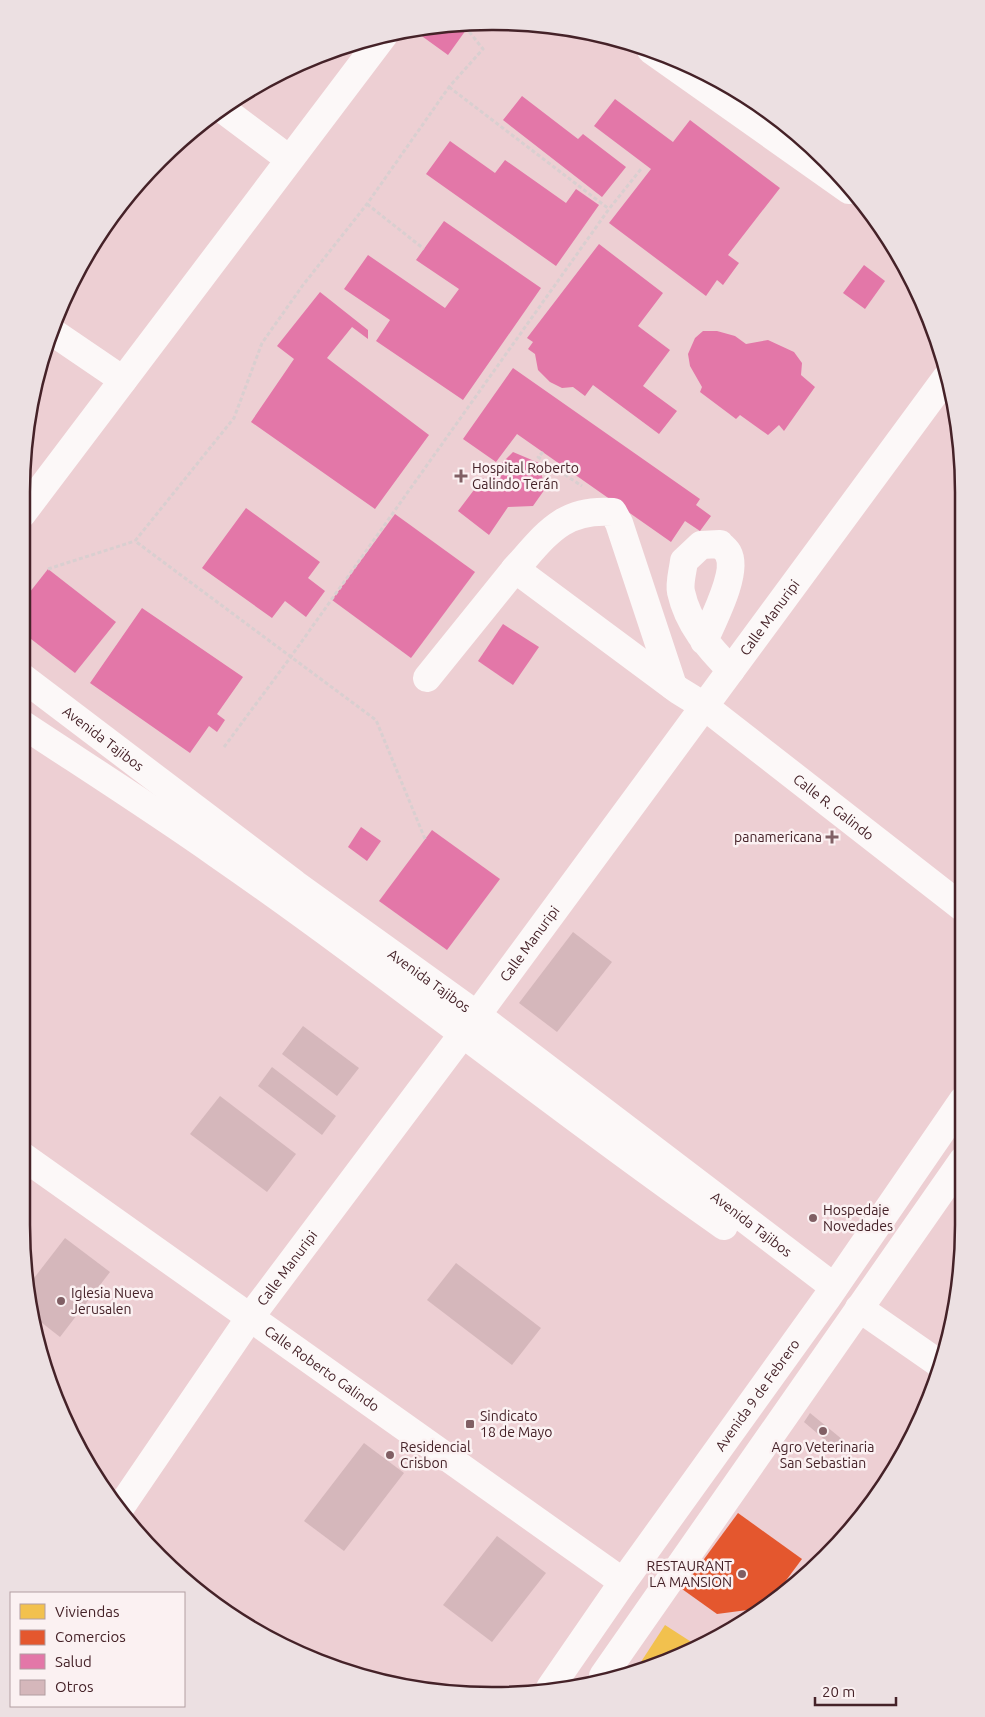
<svg xmlns="http://www.w3.org/2000/svg" width="985" height="1717" font-family="Ubuntu,sans-serif">
<rect width="100%" height="100%" fill="#edcfd3"/>
<!-- homes -->
<path fill="#f2c14e" d="M665 1625 696 1645 673 1660 637 1668Z"/>
<!-- shops -->
<path fill="#e4572e" d="M738 1513 802 1559 773 1598 755 1609 717 1614 682 1589Z"/>
<!-- health -->
<g fill="#e377a8">
<path d="M471 23 448 55 412 29 424 28Z"/>
<path d="M522 96 578 139 583 134 626 167 602 197 503 120Z"/>
<path d="M615 99 673 142 690 120 780 188 728 255 739 263 723 285 717 280 706 296 609 223 651 169 594 126Z"/>
<path d="M450 141 495 173 505 160 566 203 576 189 599 205 556 266 426 174Z"/>
<path d="M444 221 541 288 463 400 376 341 390 320 344 289 368 255 445 308 459 289 416 260Z"/>
<path d="M599 244 663 293 638 326 670 350 643 386 677 411 659 434 593 385 585 396 573 387 562 388 550 382 538 370 535 354 528 349 533 342 527 338Z"/>
<path d="M864 265 885 281 865 309 843 293Z"/>
<path d="M320 292 368 330V339L352 327 327 358 429 435 375 509 251 422 294 359 277 346Z"/>
<path d="M703 331H717L735 336 746 344 768 340 794 352 802 363 801 375 815 387 784 431 779 425 768 435 740 415 736 419 700 392 702 387 690 366 688 354 695 338Z"/>
<path d="M513 368 700 499 696 505 711 516 700 531 685 521 671 542 517 434 496 462 463 439Z"/>
<path d="M513 452 539 463 545 489 533 506 508 507 489 535 458 511 483 478 493 486 492 473Z"/>
<path d="M246 508 320 562 308 578 325 591 306 617 285 601 272 618 202 568Z"/>
<path d="M395 514 475 572 411 658 332 600Z"/>
<path d="M48 569 116 622 75 673 22 632V602Z"/>
<path d="M142 608 243 677 217 714 225 720 217 732 209 726 190 753 90 683Z"/>
<path d="M503 624 539 647 513 685 478 661Z"/>
<path d="M361 827 381 841 367 861 348 847Z"/>
<path d="M432 830 500 879 447 950 379 901Z"/>
</g>
<!-- building -->
<g fill="#d5b7bb">
<path d="M573 932 612 962 557 1032 519 1003Z"/>
<path d="M303 1026 359 1068 337 1096 282 1054Z"/>
<path d="M272 1067 336 1116 322 1135 258 1086Z"/>
<path d="M220 1096 296 1154 267 1192 190 1134Z"/>
<path d="M65 1238 110 1272 60 1337 37 1319 31 1282Z"/>
<path d="M456 1263 541 1328 512 1365 427 1300Z"/>
<path d="M810 1413 843 1440 837 1450 804 1422Z"/>
<path d="M364 1443 404 1473 344 1551 304 1521Z"/>
<path d="M497 1536 546 1573 492 1642 443 1605Z"/>
</g>
<g fill="none" stroke-linecap="round" stroke-linejoin="round">
<!-- path -->
<g stroke="#d9cfd0" stroke-width="3" stroke-dasharray="4 2.5" stroke-linecap="butt">
<path d="M449 87 609 209"/>
<path d="M367 204 424 249"/>
<path d="M543 452 538 457 582 486"/>
<path d="M48 569 135 541"/>
<path d="M224 747 290 658 609 209 641 169"/>
<path d="M425 839 376 720 135 541 234 418 262 343 303 285 367 204 449 87 483 49 467 29"/>
</g>
<!-- minor -->
<g stroke="#fcf8f8" stroke-width="28">
<path d="M651 50 849 190"/>
<path d="M221 108 289 159"/>
<path d="M51 331 123 380"/>
<path d="M22 514 384 35"/>
<path d="M515 569C546 535 562 508 613 512L619 523 673 686"/>
<path d="M704 641C712 622 739 572 728 553 727 550 722 547 720 544L701 545 684 561C683 570 679 583 681 592 688 624 709 648 731 670"/>
<path id="s1" d="M427 678 515 569 678 690 704 706 963 908"/>
<path id="s2" d="M21 1155 623 1582"/>
<path d="M859 1308 941 1365"/>
<path id="s3" d="M118 1511 251 1316 477 1015 946 378"/>
</g>
<!-- major -->
<g stroke="#fcf8f8" stroke-width="28">
<path id="s4" d="M22 677 295 884 477 1015 834 1287"/>
<path d="M22 724C87 767 153 809 217 854 389 973 552 1106 724 1226"/>
</g>
<!-- highway -->
<g stroke="#fcf8f8" stroke-width="28">
<path d="M603 1676 963 1160"/>
<path id="s5" d="M550 1688 623 1582 827 1298 963 1100"/>
</g>
</g>
<!-- markers -->
<g fill="#805f64" stroke="#fbf1f2" stroke-width="2">
<path d="M458.5 468.5h5v5h5v5h-5v5h-5v-5h-5v-5h5z"/>
<path d="M829.5 829.5h5v5h5v5h-5v5h-5v-5h-5v-5h5z"/>
<circle cx="813" cy="1218" r="5"/>
<circle cx="61" cy="1301" r="5"/>
<rect x="465" y="1419" width="10" height="10" rx="2.5"/>
<circle cx="823" cy="1431" r="5"/>
<circle cx="390" cy="1455" r="5"/>
<circle cx="742" cy="1574" r="5"/>
</g>
<g text-anchor="middle" stroke-width="5" stroke-linejoin="round" paint-order="stroke">
<!-- poi labels -->
<g font-size="14" fill="#452228" stroke="#fbf1f2" text-anchor="start">
<text x="472" y="473">Hospital Roberto<tspan x="472" dy="16">Galindo Terán</tspan></text>
<text x="822" y="842" text-anchor="end">panamericana</text>
<text x="823" y="1215">Hospedaje<tspan x="823" dy="16">Novedades</tspan></text>
<text x="71" y="1298">Iglesia Nueva<tspan x="71" dy="16">Jerusalen</tspan></text>
<text x="480" y="1421">Sindicato<tspan x="480" dy="16">18 de Mayo</tspan></text>
<text x="400" y="1452">Residencial<tspan x="400" dy="16">Crisbon</tspan></text>
<text x="823" y="1452" text-anchor="middle">Agro Veterinaria<tspan x="823" dy="16">San Sebastian</tspan></text>
<text x="732" y="1571" text-anchor="end">RESTAURANT<tspan x="732" dy="16">LA MANSION</tspan></text>
</g>
<!-- street labels -->
<g font-size="14" fill="#452228" stroke="#fbf1f2">
<text dy="5" stroke="none"><textPath href="#s3" startOffset="1106">Calle Manuripi</textPath></text>
<text dy="5" stroke="none"><textPath href="#s4" startOffset="102">Avenida Tajibos</textPath></text>
<text dy="5" stroke="none"><textPath href="#s1" startOffset="538">Calle R. Galindo</textPath></text>
<text dy="5" stroke="none"><textPath href="#s3" startOffset="701">Calle Manuripi</textPath></text>
<text dy="5" stroke="none"><textPath href="#s4" startOffset="508">Avenida Tajibos</textPath></text>
<text dy="5" stroke="none"><textPath href="#s4" startOffset="912">Avenida Tajibos</textPath></text>
<text dy="5" stroke="none"><textPath href="#s3" startOffset="296">Calle Manuripi</textPath></text>
<text dy="5" stroke="none"><textPath href="#s2" startOffset="369">Calle Roberto Galindo</textPath></text>
<text dy="5" stroke="none"><textPath href="#s5" startOffset="359">Avenida 9 de Febrero</textPath></text>
</g>
</g>
<!-- crop -->
<path d="M0 0H985V1717H0ZM492 30H493A462 462 0 0 1 955 492V1225A462 462 0 0 1 493 1687H492A462 462 0 0 1 30 1225V492A462 462 0 0 1 492 30Z" fill="#ece0e2" fill-rule="evenodd"/>
<path fill="none" stroke="#452228" stroke-width="2.5" d="M492 30H493A462 462 0 0 1 955 492V1225A462 462 0 0 1 493 1687H492A462 462 0 0 1 30 1225V492A462 462 0 0 1 492 30Z"/>
<!-- legend -->
<rect x="10" y="1592" width="175" height="115" fill="#fbf1f2" stroke="#b29ea1"/>
<rect x="20" y="1604" width="25" height="15" fill="#f2c14e" stroke="#b29ea1"/>
<text x="55" y="1617" font-size="15" fill="#452228">Viviendas</text>
<rect x="20" y="1630" width="25" height="15" fill="#e4572e" stroke="#b29ea1"/>
<text x="55" y="1642" font-size="15" fill="#452228">Comercios</text>
<rect x="20" y="1654" width="25" height="15" fill="#e377a8" stroke="#b29ea1"/>
<text x="55" y="1667" font-size="15" fill="#452228">Salud</text>
<rect x="20" y="1680" width="25" height="15" fill="#d5b7bb" stroke="#b29ea1"/>
<text x="55" y="1692" font-size="15" fill="#452228">Otros</text>
<!-- scale -->
<path d="M815 1697v8h81v-8" fill="none" stroke="#452228" stroke-width="2.5"/>
<text x="822" y="1697" font-size="15" fill="#452228" stroke="#fbf1f2" stroke-width="4" paint-order="stroke">20 m</text>
</svg>
